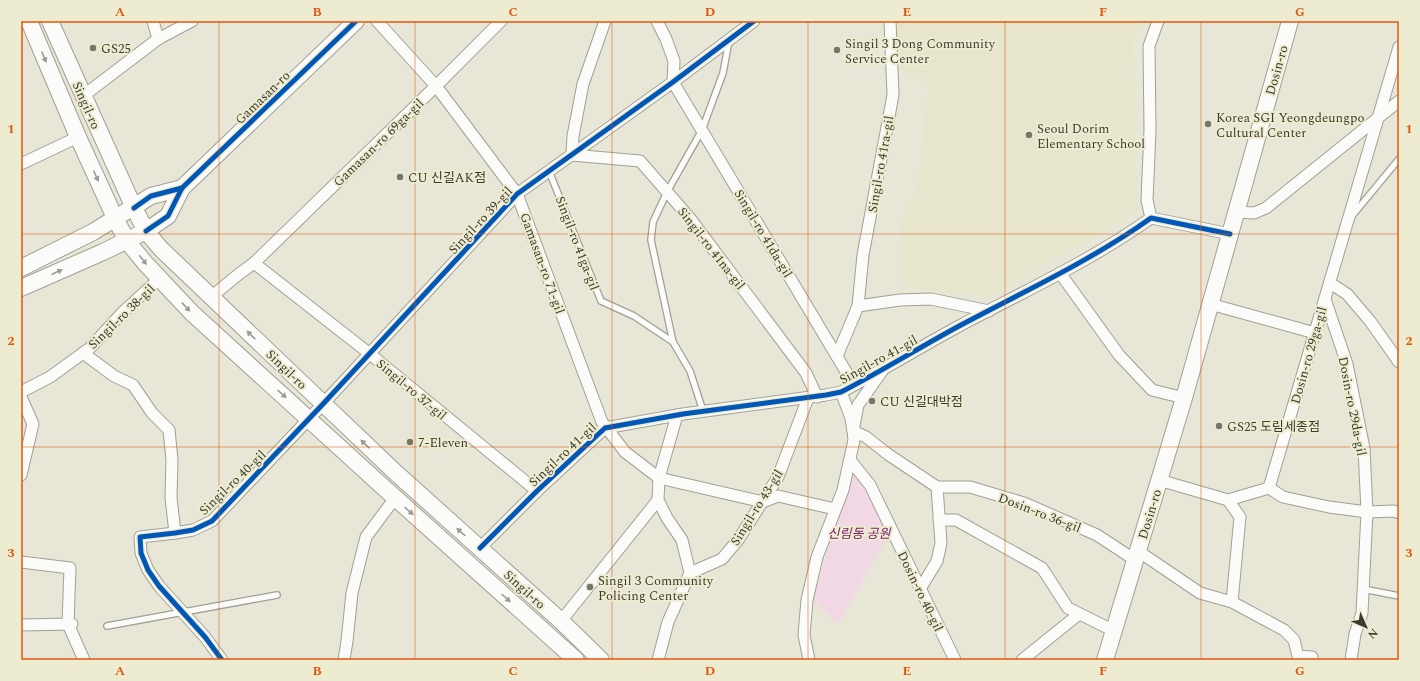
<svg xmlns="http://www.w3.org/2000/svg" width="1420" height="681" font-family="Spectral,'Noto Sans KR',serif">
<rect width="100%" height="100%" fill="#e7e6d7"/>
<!-- built -->
<path fill="#e7e5cb" d="M893 21H1141L1133 42 1137 211 988 297 904 287 901 221 918 185 929 85 894 66Z"/>
<!-- green -->
<path fill="#f1d8e4" d="M852 468 892 540 883 544 838 624 813 600Z"/>
<g fill="none" stroke-linecap="round" stroke-linejoin="round">
<!-- lane casing -->
<g stroke="#a1a094" stroke-width="8">
<g id="lane">
<path d="M549 171 601 301 634 316 673 342 690 371 703 411"/>
<path d="M1352 216 1399 159"/>
<path d="M673 342 651 240 653 222 667 192 702 130 723 73 729 41"/>
<path d="M1363 589 1399 596"/>
<path d="M107 626 277 595"/>
</g>
</g>
<!-- street casing -->
<g stroke="#a1a094" stroke-width="13">
<g id="street">
<path d="M153 21 158 39"/>
<path d="M377 21 436 86 517 194 602 422 625 452 659 478 763 502 778 496 835 509"/>
<path d="M605 21 583 84 573 136 572 155 640 161 689 217 806 373 817 397"/>
<path d="M657 21 666 39 674 61 673 82 854 385"/>
<path d="M83 96 158 39 192 21"/>
<path d="M21 164 78 137"/>
<path d="M1236 212 1254 213 1266 208 1399 101"/>
<path d="M1151 218 1147 200 1150 130 1149 46 1158 21"/>
<path d="M254 263 436 86 501 21"/>
<path d="M1060 273 1119 355 1152 390 1184 398"/>
<path d="M1330 283 1347 294 1370 321 1399 362"/>
<path d="M211 297 239 274 254 263 370 354 537 491"/>
<path d="M1325 299 1347 364 1364 448 1367 512 1362 613 1355 634 1351 660"/>
<path d="M1210 304 1315 333"/>
<path d="M858 306 900 300 931 299 989 311"/>
<path d="M83 353 114 376 133 385 152 413 169 430 172 460 171 498 175 533"/>
<path d="M837 356 858 306 863 255 893 95 890 21"/>
<path d="M21 392 50 377 90 348 123 312 159 279"/>
<path d="M841 392 851 418 853 431 866 437 889 455 937 487H970L1024 503 1097 535 1135 560"/>
<path d="M21 397 33 424 21 475"/>
<path d="M850 460 870 485 955 660"/>
<path d="M1159 480 1228 500 1269 488"/>
<path d="M1269 488 1399 47"/>
<path d="M1269 488 1283 497 1329 507 1367 512 1394 511 1399 513"/>
<path d="M1228 500 1240 517 1232 602"/>
<path d="M939 520H956L1042 568 1068 608 1114 631"/>
<path d="M480 548 537 491 605 428 683 414 826 395 841 392C882 371 920 347 961 325 1025 291 1092 260 1151 218L1230 234"/>
<path d="M1138 551 1200 593 1232 602 1284 630 1294 640 1298 656 1312 657V660"/>
<path d="M21 562 70 568 68 624 84 660"/>
<path d="M690 573 722 559 738 540 778 477 808 398"/>
<path d="M920 589 937 561 941 543 937 487"/>
<path d="M561 621 658 500"/>
<path d="M21 625 72 624"/>
<path d="M222 660 205 637 159 586 148 570 141 553 140 537 175 533 193 530 212 521 323 404 517 194 673 82 754 21"/>
<path d="M344 660 347 641 352 593 366 537 395 498"/>
<path d="M658 660 668 622 690 573 682 540 667 518 658 500 659 478 677 415"/>
<path d="M809 660 804 635 807 600 817 557 843 490 854 440 853 431 858 405 882 371"/>
<path d="M1022 660 1079 614"/>
</g>
</g>
<!-- secondary casing -->
<g stroke="#a1a094" stroke-width="18">
<g id="secondary">
<path d="M29 21 78 137 115 218 127 241 145 263 192 313 382 486 576 660"/>
<path d="M50 21 134 208 146 231 161 249 395 472 561 621 601 660"/>
<path d="M21 268 93 232 151 196 182 188"/>
<path d="M21 288 103 252 146 231 168 216 182 188 356 21"/>
<path d="M1105 660 1184 398 1290 21"/>
</g>
</g>
<!-- lane -->
<use href="#lane" stroke="#fbfbf9" stroke-width="5.5"/>
<!-- street -->
<use href="#street" stroke="#fbfbf9" stroke-width="11"/>
<!-- secondary -->
<use href="#secondary" stroke="#fbfbf9" stroke-width="16"/>
<!-- cycleway casing -->
<g stroke="#eeecd0" stroke-width="8">
<g id="cycleway">
<path d="M134 208 151 196 182 188"/>
<path d="M146 231 168 216 182 188 356 21"/>
<path d="M480 548 537 491 605 428 683 414 826 395 841 392C882 371 920 347 961 325 1025 291 1092 260 1151 218L1230 234"/>
<path d="M222 660 205 637 159 586 148 570 141 553 140 537 175 533 193 530 212 521 323 404 517 194 673 82 754 21"/>
</g>
</g>
<!-- cycleway -->
<use href="#cycleway" stroke="#0057b8" stroke-width="5"/>
</g>
<!-- one-way arrows -->
<defs><path id="oneway-solid" d="M-6-.8H1V-3.2L6.5 0L1 3.2V.8H-6Z"/></defs>
<g fill="#9b9a94">
<use href="#oneway-solid" transform="translate(44 57) rotate(67)"/>
<use href="#oneway-solid" transform="translate(96 176) rotate(66)"/>
<use href="#oneway-solid" transform="translate(143 260) rotate(51)"/>
<use href="#oneway-solid" transform="translate(57 272) rotate(-24)"/>
<use href="#oneway-solid" transform="translate(186 307) rotate(47)"/>
<use href="#oneway-solid" transform="translate(251 335) rotate(-136)"/>
<use href="#oneway-solid" transform="translate(282 394) rotate(42)"/>
<use href="#oneway-solid" transform="translate(365 444) rotate(-137)"/>
<use href="#oneway-solid" transform="translate(409 511) rotate(42)"/>
<use href="#oneway-solid" transform="translate(461 532) rotate(-138)"/>
<use href="#oneway-solid" transform="translate(506 598) rotate(42)"/>
</g>
<!-- grid -->
<path fill="none" stroke="#df570e" stroke-width="1" stroke-opacity="0.55" d="M219 21V660M415 21V660M612 21V660M808 21V660M1005 21V660M1201 21V660M21 234H1399M21 447H1399"/>
<!-- markers -->
<g fill="#77766a" stroke="#eeecd0" stroke-width="1.5">
<circle cx="93" cy="48" r="4"/>
<circle cx="837" cy="50" r="4"/>
<circle cx="1208" cy="124" r="4"/>
<circle cx="1029" cy="135" r="4"/>
<circle cx="400" cy="177" r="4"/>
<circle cx="872" cy="401" r="4"/>
<circle cx="1219" cy="426" r="4"/>
<circle cx="410" cy="442" r="4"/>
<circle cx="590" cy="587" r="4"/>
</g>
<g text-anchor="middle" stroke-width="4" stroke-linejoin="round" paint-order="stroke">
<!-- poi labels -->
<g font-size="13" fill="#3b3a2f" stroke="#eeecd0" text-anchor="start">
<text x="845" y="48">Singil 3 Dong Community<tspan x="845" dy="15">Service Center</tspan></text>
<text x="101" y="53">GS25</text>
<text x="1216" y="122">Korea SGI Yeongdeungpo<tspan x="1216" dy="15">Cultural Center</tspan></text>
<text x="1037" y="133">Seoul Dorim<tspan x="1037" dy="15">Elementary School</tspan></text>
<text x="408" y="182">CU 신길AK점</text>
<text x="880" y="406">CU 신길대박점</text>
<text x="1227" y="431">GS25 도림세종점</text>
<text x="418" y="447">7-Eleven</text>
<text x="598" y="585">Singil 3 Community<tspan x="598" dy="15">Policing Center</tspan></text>
</g>
<!-- street labels -->
<g font-size="13" fill="#3b3a2f" stroke="#eeecd0">
<text transform="translate(1276 70) rotate(-74)" y="5">Dosin-ro</text>
<text transform="translate(262 97) rotate(-44)" y="5">Gamasan-ro</text>
<text transform="translate(87 105) rotate(66)" y="5">Singil-ro</text>
<text transform="translate(378 142) rotate(-44)" y="5">Gamasan-ro 69ga-gil</text>
<text transform="translate(880 164) rotate(-80)" y="5">Singil-ro 41ra-gil</text>
<text transform="translate(480 220) rotate(-47)" y="5">Singil-ro 39-gil</text>
<text transform="translate(764 233) rotate(59)" y="5">Singil-ro 41da-gil</text>
<text transform="translate(578 243) rotate(69)" y="5">Singil-ro 41ga-gil</text>
<text transform="translate(712 248) rotate(52)" y="5">Singil-ro 41na-gil</text>
<text transform="translate(543 263) rotate(70)" y="5">Gamasan-ro 71-gil</text>
<text transform="translate(121 316) rotate(-44)" y="5">Singil-ro 38-gil</text>
<text transform="translate(1308 355) rotate(-74)" y="5">Dosin-ro 29ga-gil</text>
<text transform="translate(878 359) rotate(-29)" y="5">Singil-ro 41-gil</text>
<text transform="translate(287 369) rotate(44)" y="5">Singil-ro</text>
<text transform="translate(412 389) rotate(40)" y="5">Singil-ro 37-gil</text>
<text transform="translate(1353 406) rotate(79)" y="5">Dosin-ro 29da-gil</text>
<text transform="translate(562 454) rotate(-43)" y="5">Singil-ro 41-gil</text>
<text transform="translate(232 482) rotate(-44)" y="5">Singil-ro 40-gil</text>
<text transform="translate(756 507) rotate(-58)" y="5">Singil-ro 43-gil</text>
<text transform="translate(1040 512) rotate(21)" y="5">Dosin-ro 36-gil</text>
<text transform="translate(1149 514) rotate(-73)" y="5">Dosin-ro</text>
<text transform="translate(525 589) rotate(42)" y="5">Singil-ro</text>
<text transform="translate(921 591) rotate(64)" y="5">Dosin-ro 40-gil</text>
</g>
<!-- park labels -->
<g font-size="13" font-style="italic" fill="#751e69" stroke="#eeecd0">
<text x="859" y="538">신림동 공원</text>
</g>
</g>
<!-- border -->
<rect width="1420" height="681" fill="none" stroke="#eeecd0" stroke-width="44"/>
<!-- north arrow -->
<g transform="translate(1366 627) rotate(135)" stroke="#eeecd0" stroke-width="3" paint-order="stroke">
<path d="M0-3L7 15L0 10L-7 15Z" fill="#3b3a2f"/>
<text y="-6" font-size="11" font-weight="bold" text-anchor="middle" fill="#3b3a2f">N</text>
</g>
<rect x="22" y="22" width="1376" height="637" fill="none" stroke="#df570e" stroke-width="1.5"/>
<g font-size="13" text-anchor="middle" font-weight="bold" fill="#df570e">
<text x="120" y="16">A</text>
<text x="317" y="16">B</text>
<text x="513" y="16">C</text>
<text x="710" y="16">D</text>
<text x="907" y="16">E</text>
<text x="1103" y="16">F</text>
<text x="1300" y="16">G</text>
<text x="11" y="133">1</text>
<text x="1409" y="133">1</text>
<text x="11" y="345">2</text>
<text x="1409" y="345">2</text>
<text x="11" y="557">3</text>
<text x="1409" y="557">3</text>
<text x="120" y="675">A</text>
<text x="317" y="675">B</text>
<text x="513" y="675">C</text>
<text x="710" y="675">D</text>
<text x="907" y="675">E</text>
<text x="1103" y="675">F</text>
<text x="1300" y="675">G</text>
</g>
</svg>
